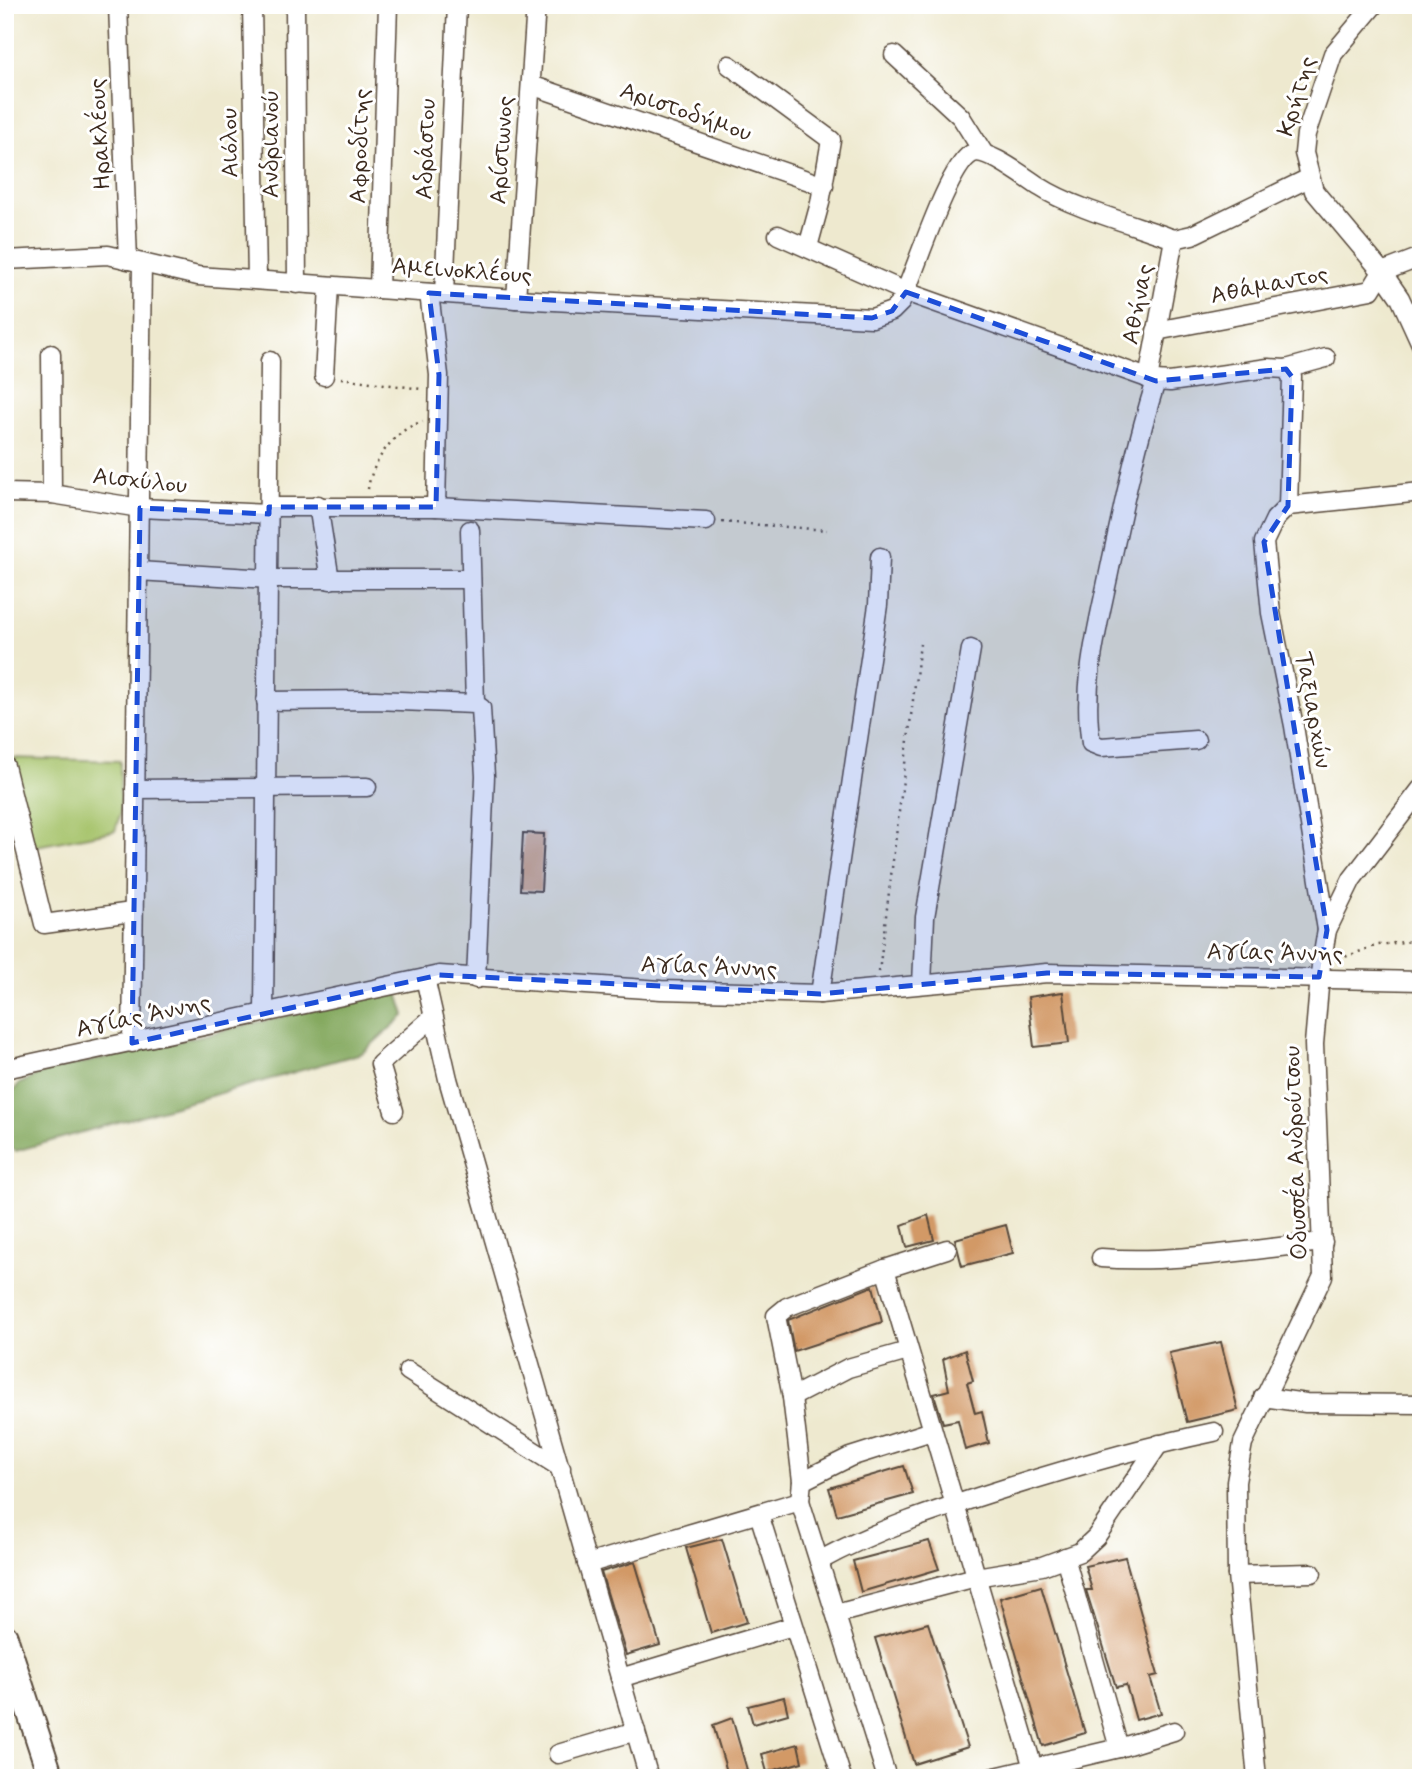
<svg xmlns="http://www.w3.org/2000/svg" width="1426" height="1783" font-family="Mynerve,sans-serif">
<rect width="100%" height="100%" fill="#fff"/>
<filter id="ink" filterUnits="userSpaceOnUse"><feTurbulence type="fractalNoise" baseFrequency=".0143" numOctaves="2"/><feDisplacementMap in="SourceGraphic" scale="14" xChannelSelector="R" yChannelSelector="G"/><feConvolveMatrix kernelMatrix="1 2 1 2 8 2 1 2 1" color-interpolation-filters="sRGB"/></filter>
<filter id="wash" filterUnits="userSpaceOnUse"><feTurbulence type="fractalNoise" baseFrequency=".00686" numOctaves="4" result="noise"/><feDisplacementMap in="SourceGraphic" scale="28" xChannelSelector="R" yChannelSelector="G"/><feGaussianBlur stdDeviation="1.57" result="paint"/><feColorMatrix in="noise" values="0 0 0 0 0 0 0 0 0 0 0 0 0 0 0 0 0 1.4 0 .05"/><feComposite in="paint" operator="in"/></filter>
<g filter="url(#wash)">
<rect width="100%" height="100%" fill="#eee9cf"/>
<!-- green -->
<path fill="#a6c36a" stroke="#707644" stroke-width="2" d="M10 758 120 761V814L115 831 31 847Z"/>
<!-- forest -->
<path fill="#84a95e" stroke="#606a3e" stroke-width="2" d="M397 990 405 1015 362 1053 16 1151 5 1145V1101L19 1084 45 1072Z"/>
<g id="blocks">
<!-- building -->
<g fill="#d29966">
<path d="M523 833 544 834 541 891 520 890Z"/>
<path d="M1063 992 1069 1043 1034 1047 1028 997Z"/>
<path d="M928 1215 934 1240 907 1247 902 1225Z"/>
<path d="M1006 1225 1013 1253 962 1266 955 1239Z"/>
<path d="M873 1286 882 1322 794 1351 788 1320Z"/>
<path d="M1221 1342 1238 1410 1187 1422 1169 1353Z"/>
<path d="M965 1350 973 1381 967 1383 975 1413 982 1411 989 1443 965 1450 958 1420 943 1423 934 1394 949 1390 943 1359Z"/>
<path d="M904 1466 913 1494 837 1515 829 1488Z"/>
<path d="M722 1539 747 1622 711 1633 686 1548Z"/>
<path d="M929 1541 939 1569 861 1592 853 1561Z"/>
<path d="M1125 1557 1158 1675 1150 1677 1161 1713 1136 1720 1126 1685 1116 1687 1086 1590H1092L1085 1566Z"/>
<path d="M635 1562 660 1645 626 1655 601 1572Z"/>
<path d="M1041 1586 1085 1733 1043 1746 1000 1598Z"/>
<path d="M928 1623 968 1747 914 1764 875 1638Z"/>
<path d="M784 1697 788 1714 753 1724 748 1706Z"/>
<path d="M732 1718 747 1770 728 1775 713 1725Z"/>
<path d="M798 1744 802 1762 767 1772 762 1754Z"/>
</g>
</g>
</g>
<g filter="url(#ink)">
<use href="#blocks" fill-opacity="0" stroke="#564739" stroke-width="2"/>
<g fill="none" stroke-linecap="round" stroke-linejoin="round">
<!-- minor casing -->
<g stroke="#564739" stroke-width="21">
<g id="minor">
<path d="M118 5 128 260"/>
<path d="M252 5 257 280"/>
<path d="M295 5 297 284"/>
<path d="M1374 5 1333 54 1306 134 1304 153 1314 191 1382 272 1400 298 1421 344"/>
<path d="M894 55 961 117 983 152"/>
<path d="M729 65 831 140 820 203 808 247"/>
<path d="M531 85 824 186"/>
<path d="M778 235 906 292 1156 381 1170 382 1268 368 1286 369 1292 377 1288 506"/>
<path d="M1174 239 1192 235 1309 178"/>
<path d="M5 260 108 255 198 276 516 299 872 318 892 311 901 302C915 273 947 168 971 154 985 146 1027 179 1040 187 1072 208 1136 225 1174 239"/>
<path d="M1382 272 1421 257"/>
<path d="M379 289 388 5"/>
<path d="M429 293 439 375 436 507"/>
<path d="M444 294 457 5"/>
<path d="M516 299 536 5"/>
<path d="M1156 331 1371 290 1382 272"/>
<path d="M51 354 52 494"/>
<path d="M1286 369 1326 358"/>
<path d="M324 376 329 286"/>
<path d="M1148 379 1174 239"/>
<path d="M1156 381C1137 441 1124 502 1111 563 1099 623 1081 682 1091 743L1101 747 1196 740"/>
<path d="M5 493 52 494 140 508 269 514"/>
<path d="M318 505 330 580"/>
<path d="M1288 506 1275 519 1264 542 1271 613 1294 726 1327 930"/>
<path d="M1288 506 1421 492"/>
<path d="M269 507H436L706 521"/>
<path d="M470 530 475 704"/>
<path d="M138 571 269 579H471"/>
<path d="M266 701 375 700 475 704 481 708 485 776 476 979"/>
<path d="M5 766 44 924 132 912"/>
<path d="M135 789 367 787"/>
<path d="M425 978 448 1079 649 1778"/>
<path d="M922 984 925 917 971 649"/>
<path d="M820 994 878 605 880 557"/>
<path d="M264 1013 270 361"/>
<path d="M132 1043 142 263"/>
<path d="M5 1069 439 975 661 990 820 994 1047 973 1421 981"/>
<path d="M394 1111 380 1064 433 1017"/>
<path d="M1101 1258C1170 1264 1253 1249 1323 1242"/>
<path d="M885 1269 1036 1778"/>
<path d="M408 1371 561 1468"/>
<path d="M792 1397 848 1368 908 1351"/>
<path d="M1263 1397 1306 1403 1421 1404"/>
<path d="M802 1481 850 1457 932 1431"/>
<path d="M800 1501 802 1481 792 1397 776 1316 787 1307 885 1269 947 1249"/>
<path d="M759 1514 842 1778"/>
<path d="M1065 1557 1119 1748"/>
<path d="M819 1561C877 1529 940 1509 1003 1489 1073 1467 1142 1447 1214 1432"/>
<path d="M587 1564 800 1501 887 1778"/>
<path d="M1237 1575 1312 1573"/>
<path d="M836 1614 976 1577 1042 1566 1080 1552 1096 1537 1159 1444"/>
<path d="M620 1678 793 1626"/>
<path d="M558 1754 636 1731"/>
<path d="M991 1778 1119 1748 1174 1731"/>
<path d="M1257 1778 1237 1575 1236 1482 1243 1443 1323 1276 1314 1044 1321 965 1327 930 1352 879 1421 789"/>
</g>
</g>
<!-- highway casing -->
<g stroke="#564739" stroke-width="28">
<path id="highway" d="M5 1637 51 1778"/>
</g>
<!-- path -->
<g stroke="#564739" stroke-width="2.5" stroke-dasharray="2 5" stroke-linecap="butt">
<path d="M341 378 421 389"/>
<path d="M368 489C371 463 396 427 423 422"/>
<path d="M722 522 827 530"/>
<path d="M1339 959 1378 945 1421 940"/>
<path d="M879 972 920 644"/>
</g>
<!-- minor -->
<use href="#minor" stroke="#fff" stroke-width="18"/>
<!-- highway -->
<use href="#highway" stroke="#fff" stroke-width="24"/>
</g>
</g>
<!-- marked area -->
<path fill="#1d4ed8" fill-opacity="0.2" stroke="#1d4ed8" stroke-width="5" stroke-dasharray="14 9" stroke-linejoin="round" d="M906 292 1156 381 1286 369 1292 377 1288 506 1264 542 1327 930 1319 977 1047 973 820 994 439 975 132 1043 140 508 269 514V507H436L439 375 429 293 872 318 892 311Z"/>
<g text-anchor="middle" stroke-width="6" stroke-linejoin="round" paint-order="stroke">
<!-- street labels -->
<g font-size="24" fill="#3b2a1e" stroke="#fff">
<text transform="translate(1296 96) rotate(-73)" y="8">Κρήτης</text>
<text transform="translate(686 111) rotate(19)" y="8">Αριστοδήμου</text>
<text transform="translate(99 134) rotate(-93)" y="8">Ηρακλέους</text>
<text transform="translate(229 143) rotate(-91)" y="8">Αιόλου</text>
<text transform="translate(270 144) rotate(-90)" y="8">Ανδριανού</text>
<text transform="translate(359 146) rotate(-88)" y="8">Αφροδίτης</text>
<text transform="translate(425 149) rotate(-88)" y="8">Αδράστου</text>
<text transform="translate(501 150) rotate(-86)" y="8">Αρίστωνος</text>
<text transform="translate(462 270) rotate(4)" y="8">Αμεινοκλέους</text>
<text transform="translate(1269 284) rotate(-11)" y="8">Αθάμαντος</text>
<text transform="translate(1137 304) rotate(-79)" y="8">Αθήνας</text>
<text transform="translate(140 480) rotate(6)" y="8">Αισχύλου</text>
<text transform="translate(1314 710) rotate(80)" y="8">Ταξιαρχών</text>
<text transform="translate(1275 952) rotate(1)" y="8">Αγίας Άννης</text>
<text transform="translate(709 966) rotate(2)" y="8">Αγίας Άννης</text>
<text transform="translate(143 1015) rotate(-12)" y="8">Αγίας Άννης</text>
<text transform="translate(1295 1153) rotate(-92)" y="8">Οδυσσέα Ανδρούτσου</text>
</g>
</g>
<!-- margin -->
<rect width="1426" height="1783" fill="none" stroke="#fff" stroke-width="28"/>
</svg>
